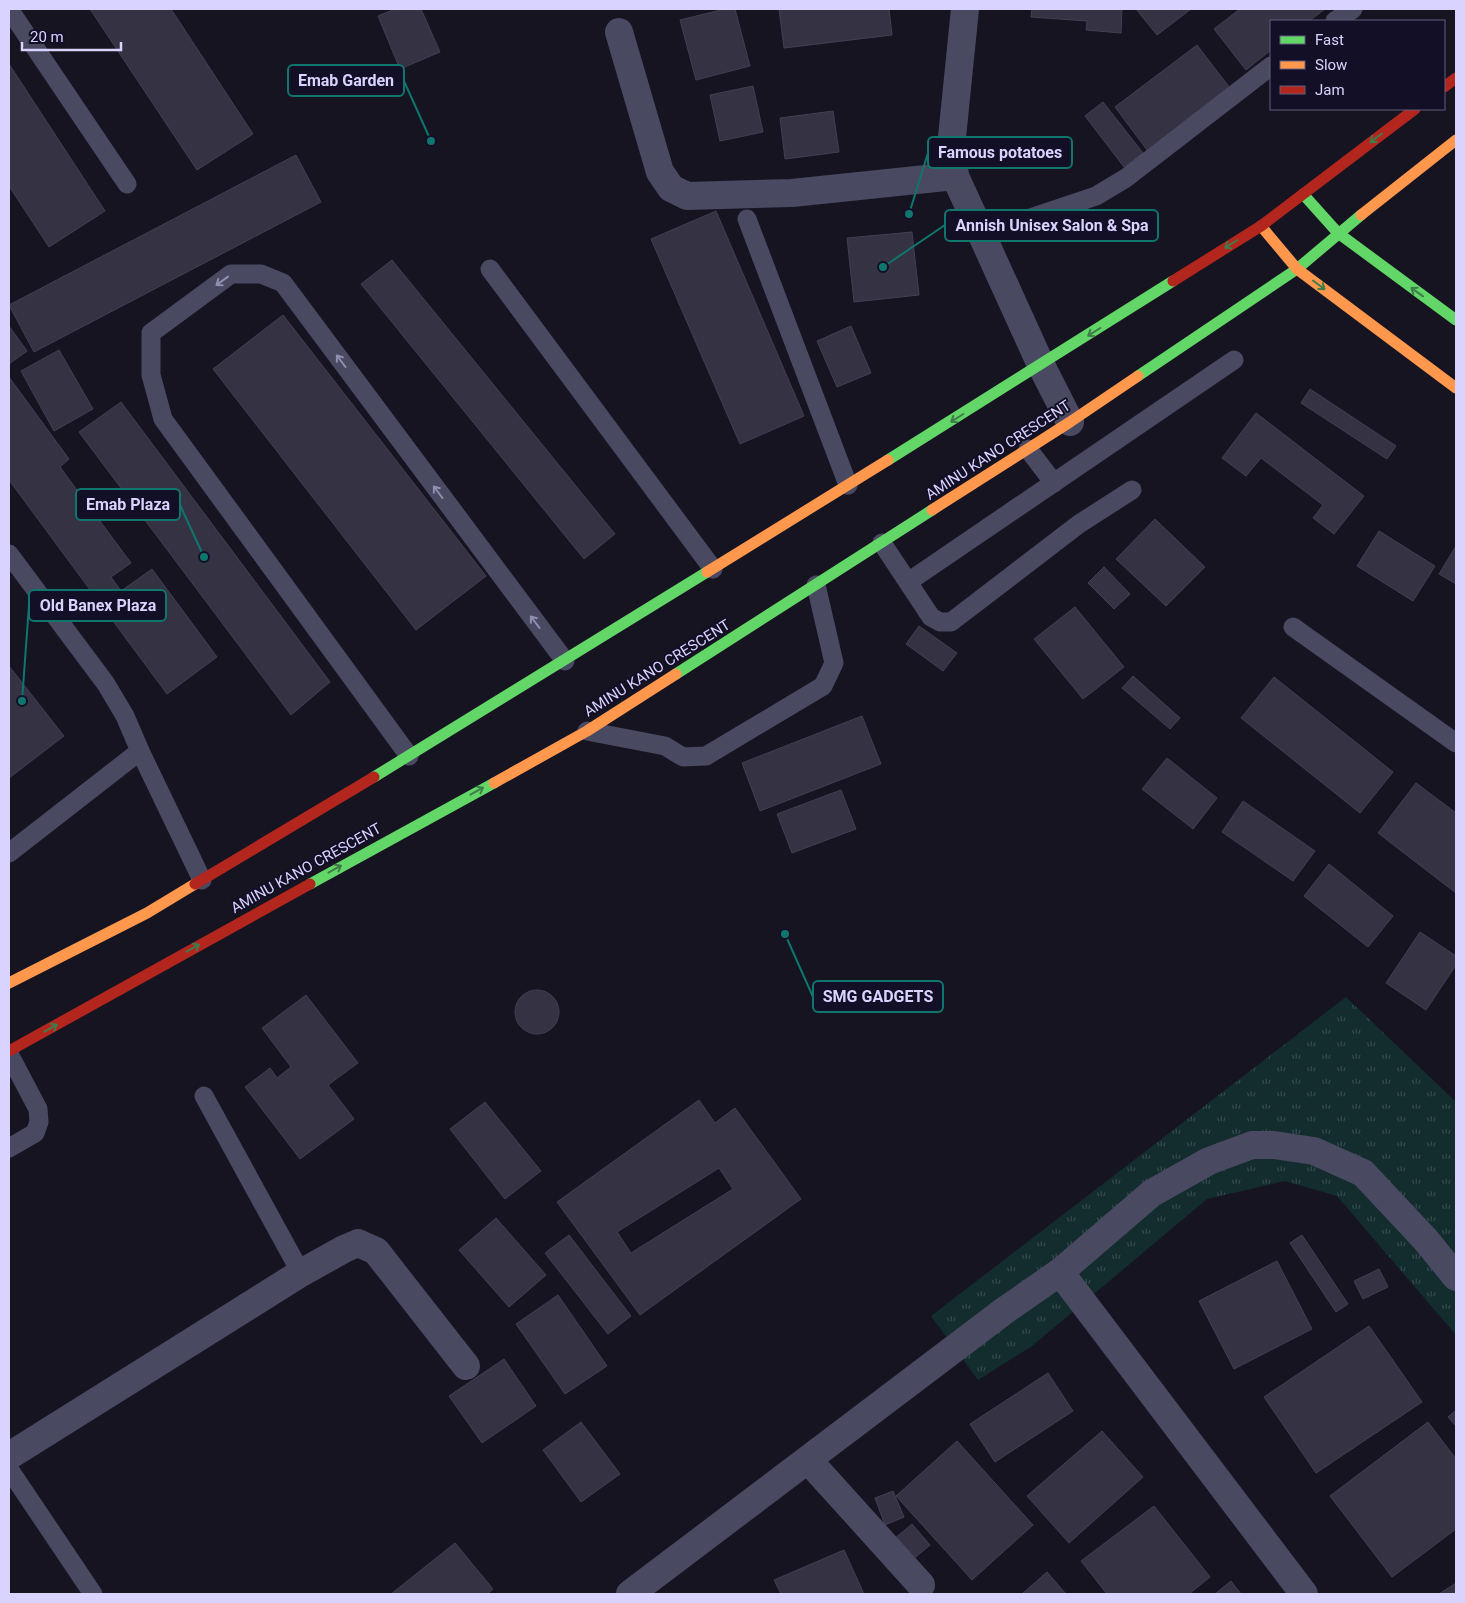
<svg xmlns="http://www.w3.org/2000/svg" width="1465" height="1603" font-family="Roboto,sans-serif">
<defs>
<pattern id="grass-tufts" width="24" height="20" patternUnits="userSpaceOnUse" patternTransform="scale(1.25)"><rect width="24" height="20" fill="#132c2d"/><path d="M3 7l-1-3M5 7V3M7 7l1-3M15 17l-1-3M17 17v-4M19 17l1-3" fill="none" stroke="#354a4c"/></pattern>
</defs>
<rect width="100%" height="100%" fill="#161421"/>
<!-- grass -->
<path fill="url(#grass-tufts)" d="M1346 997 1456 1102V1335L1337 1196 1285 1181 1207 1199 1032 1346 978 1380 931 1316Z"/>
<!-- building -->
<g fill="#343243" stroke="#433f54" fill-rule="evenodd">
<path d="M90 9H171L253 134 197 170Z"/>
<path d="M395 9H421L440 52 400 69 378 16Z"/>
<path d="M725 9H735L750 66 696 80 680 20Z"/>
<path d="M779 9H889L892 35 784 48Z"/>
<path d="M1032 9H1122L1121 33 1086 30 1087 21 1031 17Z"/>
<path d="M1136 9H1191L1157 35Z"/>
<path d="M1240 9H1325L1309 21H1271V50L1246 70 1214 29Z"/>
<path d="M1197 45 1233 92 1150 154 1115 107Z"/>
<path d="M9 64 105 211 49 247 9 186Z"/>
<path d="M753 86 763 132 720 141 710 95Z"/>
<path d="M1103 102 1143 153 1124 167 1085 116Z"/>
<path d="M833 111 839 152 785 159 780 118Z"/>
<path d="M296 155 321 202 34 352 9 305Z"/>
<path d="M716 211 804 416 740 444 651 239Z"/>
<path d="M912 232 919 295 854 302 847 238Z"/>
<path d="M392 260 615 534 584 559 361 284Z"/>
<path d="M283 315 486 576 416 630 213 369Z"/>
<path d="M9 326 27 351 9 364Z"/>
<path d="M851 326 871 373 837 387 817 341Z"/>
<path d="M59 350 93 409 54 431 21 371Z"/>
<path d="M9 377 69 459 60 467 131 563 111 577 121 591 152 569 217 657 167 694 9 480Z"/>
<path d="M1310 389 1396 446 1387 459 1301 403Z"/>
<path d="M121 402 330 682 291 715 79 432Z"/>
<path d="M1256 413 1364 496 1334 534 1313 518 1323 505 1261 458 1246 476 1222 458Z"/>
<path d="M1155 519 1205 567 1166 606 1116 559Z"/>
<path d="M1379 531 1435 566 1413 601 1357 566Z"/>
<path d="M1456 546V584L1439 574Z"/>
<path d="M1104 567 1130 594 1114 609 1088 583Z"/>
<path d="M1075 607 1124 667 1083 699 1034 639Z"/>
<path d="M919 626 957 653 943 671 906 644Z"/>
<path d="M9 666 64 736 9 778Z"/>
<path d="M1133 676 1180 718 1170 729 1122 688Z"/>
<path d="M1274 677 1393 772 1360 813 1241 718Z"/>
<path d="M862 716 881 764 760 811 742 763Z"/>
<path d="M1167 758 1217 798 1193 829 1142 789Z"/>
<path d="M1416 783 1456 813V893L1378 833Z"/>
<path d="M841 790 856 829 792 853 777 814Z"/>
<path d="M1243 801 1315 851 1293 881 1222 832Z"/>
<path d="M1329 864 1393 916 1368 947 1304 896Z"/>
<path d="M1420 932 1456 956V965L1426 1010 1386 983Z"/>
<circle cx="537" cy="1012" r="22"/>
<path d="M306 995 358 1063 328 1085 354 1119 300 1159 245 1087 270 1068 277 1078 291 1067 262 1028Z"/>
<path d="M699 1100 715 1123 735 1108 801 1199 640 1315 557 1202ZM719 1168 733 1189 631 1253 617 1232Z"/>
<path d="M485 1102 541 1171 505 1199 450 1129Z"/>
<path d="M496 1218 546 1275 509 1307 459 1250Z"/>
<path d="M569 1235 631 1316 608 1334 545 1253Z"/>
<path d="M1302 1235 1348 1304 1336 1312 1290 1243Z"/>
<path d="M1277 1261 1312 1329 1234 1369 1199 1301Z"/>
<path d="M1379 1269 1388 1287 1363 1299 1354 1281Z"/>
<path d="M558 1295 607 1366 565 1394 516 1324Z"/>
<path d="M1369 1326 1422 1402 1316 1473 1264 1397Z"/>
<path d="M504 1359 536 1406 482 1443 449 1396Z"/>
<path d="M1048 1373 1073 1411 995 1462 970 1424Z"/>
<path d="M1456 1410V1426L1448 1417Z"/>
<path d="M581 1422 620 1474 581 1502 543 1450Z"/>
<path d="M1428 1422 1456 1459V1529L1392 1577 1330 1496Z"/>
<path d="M1102 1431 1143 1477 1069 1543 1027 1496Z"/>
<path d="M957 1441 1033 1525 972 1580 896 1496Z"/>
<path d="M893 1491 904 1517 885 1525 875 1498Z"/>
<path d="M1154 1506 1210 1577 1189 1594H1107L1081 1561Z"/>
<path d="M912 1524 930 1545 911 1561 893 1540Z"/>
<path d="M455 1543 493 1589 487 1594H391Z"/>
<path d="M844 1550 864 1594H781L774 1580Z"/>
<path d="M1047 1572 1066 1594H1022Z"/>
<path d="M1231 1581 1241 1594H1217L1216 1593Z"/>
<path d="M1456 1583V1594H1439Z"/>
</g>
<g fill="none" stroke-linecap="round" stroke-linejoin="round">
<!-- lane -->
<g stroke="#4a4962" stroke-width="19">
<path d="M9 9 127 184"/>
<path d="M1335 21 1353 9"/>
<path d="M747 219 848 485"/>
<path d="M982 234 1096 196 1126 178 1271 66"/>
<path d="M490 269 713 569"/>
<path d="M1028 449 1054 483"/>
<path d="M882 543 931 617 940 622H951L1079 524 1132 490"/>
<path d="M9 554 106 684 125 716 140 751 9 853"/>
<path d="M908 582 1234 360"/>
<path d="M1293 627 1456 743"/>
<path d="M587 731 665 746 683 757 706 756 823 686 834 663 816 585"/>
<path d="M140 751 202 880"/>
<path d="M409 756 163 419 151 375V333L231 274H261L283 283 565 661"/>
<path d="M9 1054 38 1109 39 1122 35 1133 9 1148"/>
<path d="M204 1096 301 1273"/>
<path d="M9 1469 93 1594"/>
</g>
<!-- street -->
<g stroke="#4a4962" stroke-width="28">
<path d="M965 9 951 147 955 176 1041 365 1070 422"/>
<path d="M619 32 660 172 671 188 687 196 792 193 955 176"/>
<path d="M1060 1272 1304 1594"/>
<path d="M9 1456 301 1273 344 1249 358 1243 376 1251 466 1366"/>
<path d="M808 1460 921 1585"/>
<path d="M630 1594 1004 1311 1060 1272 1152 1193 1209 1161 1252 1145H1274L1314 1151 1363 1173 1425 1239 1456 1277"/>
</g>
<!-- fast -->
<g stroke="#63d668" stroke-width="11">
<path d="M1303 194 1338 233 1456 320"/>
<path d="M1138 376 1297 269 1361 215"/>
<path d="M888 460 1173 281"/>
<path d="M676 674 932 510"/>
<path d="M374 777 707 572"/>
<path d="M310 884 494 783"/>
</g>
<!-- slow -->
<g stroke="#ff974d" stroke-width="11">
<path d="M1361 215 1456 140"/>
<path d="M1261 226 1297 269 1456 388"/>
<path d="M932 510 1070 422 1138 376"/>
<path d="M707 572 888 460"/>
<path d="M494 783 587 731 676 674"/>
<path d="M9 983 147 913 195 884"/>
</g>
<!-- jam -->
<g stroke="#b3261e" stroke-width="11">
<path d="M1444 87 1456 78"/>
<path d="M1173 281 1261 226 1415 109"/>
<path d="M195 884 374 777"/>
<path d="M9 1051 310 884"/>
</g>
</g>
<!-- one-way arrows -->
<defs><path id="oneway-shaft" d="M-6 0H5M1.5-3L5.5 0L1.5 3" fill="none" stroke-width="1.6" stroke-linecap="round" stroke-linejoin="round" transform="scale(1.25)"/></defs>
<g stroke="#3f7c4a">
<use href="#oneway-shaft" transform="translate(1376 138) rotate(143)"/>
<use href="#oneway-shaft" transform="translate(1231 244) rotate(148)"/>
<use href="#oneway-shaft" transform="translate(1319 285) rotate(37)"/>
<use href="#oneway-shaft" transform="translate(1417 292) rotate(-144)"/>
<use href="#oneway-shaft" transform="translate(1094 332) rotate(148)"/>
<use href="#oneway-shaft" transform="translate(957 418) rotate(148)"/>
<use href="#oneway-shaft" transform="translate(477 791) rotate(-29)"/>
<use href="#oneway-shaft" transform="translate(335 869) rotate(-29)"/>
<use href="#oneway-shaft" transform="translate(193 948) rotate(-29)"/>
<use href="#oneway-shaft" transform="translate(51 1028) rotate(-29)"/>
</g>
<g stroke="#928eb0">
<use href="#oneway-shaft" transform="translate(222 281) rotate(144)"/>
<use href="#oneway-shaft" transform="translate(341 361) rotate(-127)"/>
<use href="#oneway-shaft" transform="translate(438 492) rotate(-127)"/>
<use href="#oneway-shaft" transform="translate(535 622) rotate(-127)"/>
</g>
<g text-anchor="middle" stroke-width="4" stroke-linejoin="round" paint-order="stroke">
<!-- street labels -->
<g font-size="15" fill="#d9d4ff" stroke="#130f26">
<text transform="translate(998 450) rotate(-33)" y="5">AMINU KANO CRESCENT</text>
<text transform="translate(657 668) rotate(-32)" y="5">AMINU KANO CRESCENT</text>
<text transform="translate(306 868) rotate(-29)" y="5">AMINU KANO CRESCENT</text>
</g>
</g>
<!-- callouts -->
<path fill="none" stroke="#0f766e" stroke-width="2" d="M431 141L404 81M909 214L928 153M883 267L945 225M204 557L180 505M22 701L29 605M785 934L813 997"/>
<g fill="#0f766e" stroke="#130f26" stroke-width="2">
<circle cx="431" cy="141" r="5"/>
<circle cx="909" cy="214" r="5"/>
<circle cx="883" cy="267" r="5"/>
<circle cx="204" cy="557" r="5"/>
<circle cx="22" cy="701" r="5"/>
<circle cx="785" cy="934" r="5"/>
</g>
<g fill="#130f26" stroke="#0f766e" stroke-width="2">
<rect x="288" y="65" width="116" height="31" rx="5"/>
<rect x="928" y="137" width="144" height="31" rx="5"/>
<rect x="945" y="210" width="213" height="31" rx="5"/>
<rect x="76" y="489" width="104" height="31" rx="5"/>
<rect x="29" y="590" width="137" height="31" rx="5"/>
<rect x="813" y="981" width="130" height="31" rx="5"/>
</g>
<g font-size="16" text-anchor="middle" font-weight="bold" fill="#d9d4ff">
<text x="346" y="86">Emab Garden</text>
<text x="1000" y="158">Famous potatoes</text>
<text x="1052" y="231">Annish Unisex Salon &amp; Spa</text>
<text x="128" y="510">Emab Plaza</text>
<text x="98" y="611">Old Banex Plaza</text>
<text x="878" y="1002">SMG GADGETS</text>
</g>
<!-- border -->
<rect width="1465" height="1603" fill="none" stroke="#d9d4ff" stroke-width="20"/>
<!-- legend -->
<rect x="1270" y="20" width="175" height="90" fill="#130f26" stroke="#625e7d"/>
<rect x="1280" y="36" width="25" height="8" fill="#63d668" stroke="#625e7d"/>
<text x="1315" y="45" font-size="15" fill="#d9d4ff">Fast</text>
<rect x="1280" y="61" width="25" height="8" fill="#ff974d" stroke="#625e7d"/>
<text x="1315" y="70" font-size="15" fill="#d9d4ff">Slow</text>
<rect x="1280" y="86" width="25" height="8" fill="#b3261e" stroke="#625e7d"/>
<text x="1315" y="95" font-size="15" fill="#d9d4ff">Jam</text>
<!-- scale -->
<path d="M22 42v8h99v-8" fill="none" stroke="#d9d4ff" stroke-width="2.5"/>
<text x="30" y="42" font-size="15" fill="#d9d4ff" stroke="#130f26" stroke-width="4" paint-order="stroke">20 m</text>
</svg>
